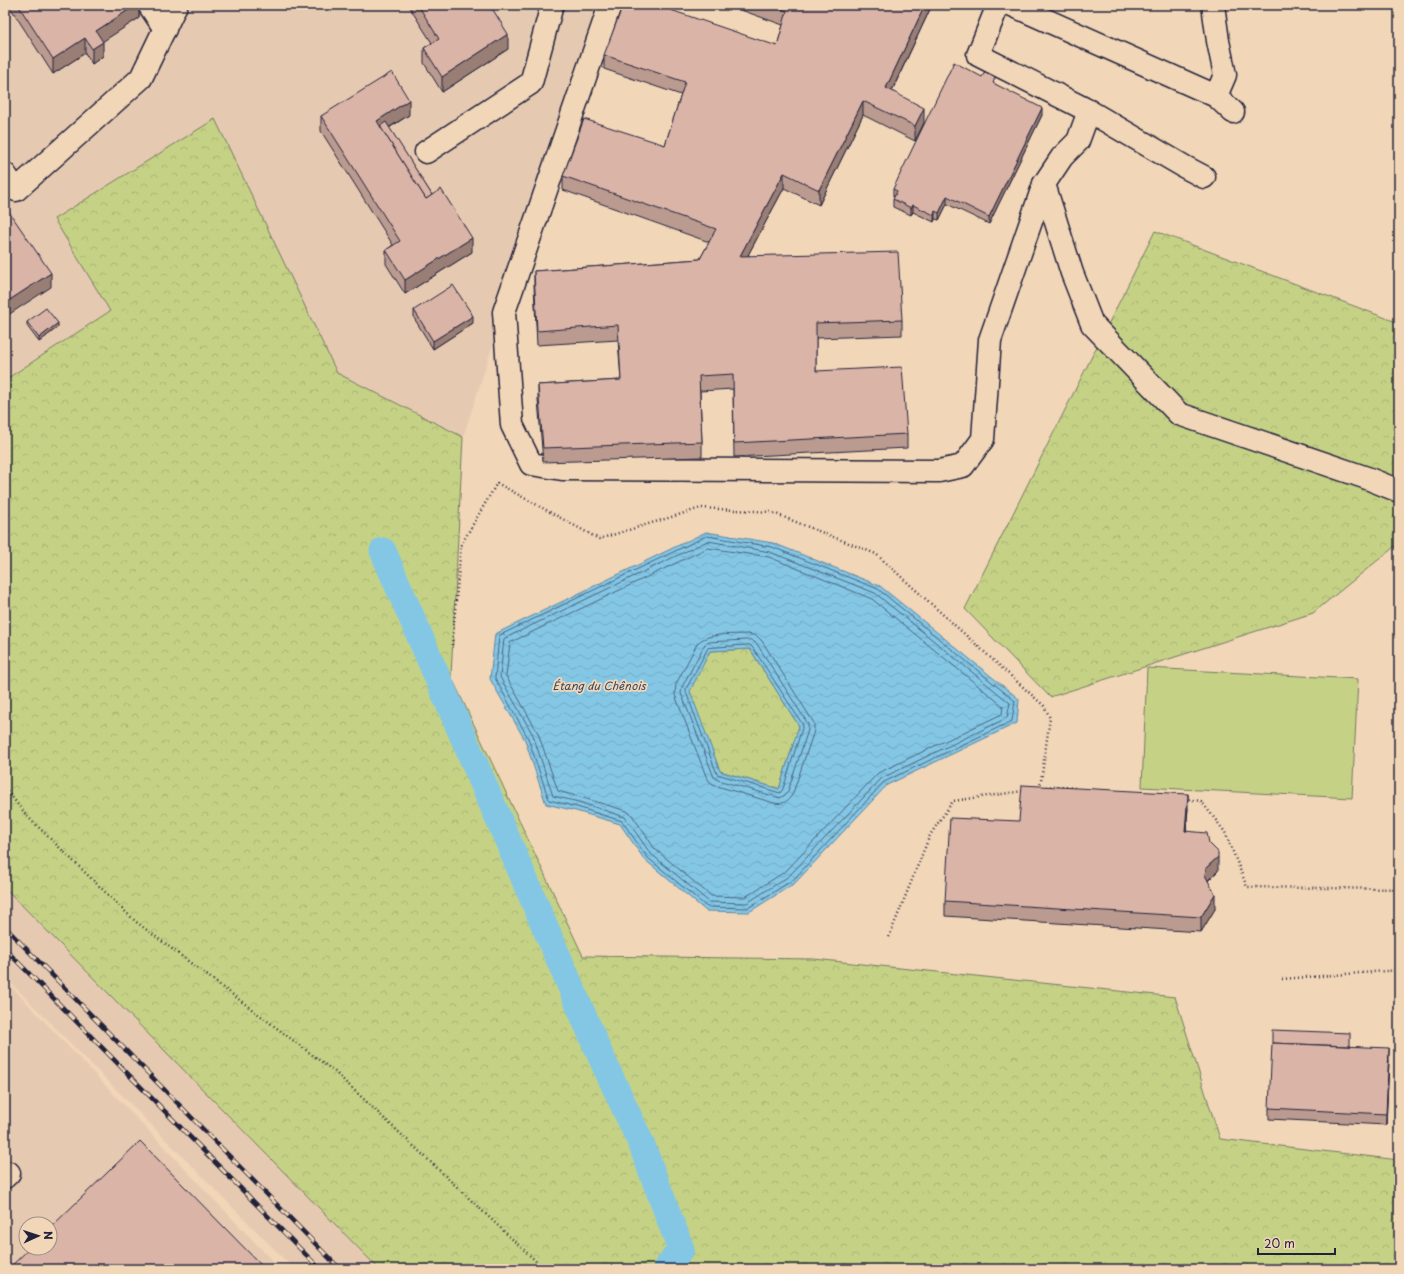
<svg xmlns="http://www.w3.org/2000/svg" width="1404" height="1274" font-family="'Playpen Sans',sans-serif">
<defs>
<pattern id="forest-crowns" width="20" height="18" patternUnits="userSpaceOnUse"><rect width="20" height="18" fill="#c5d285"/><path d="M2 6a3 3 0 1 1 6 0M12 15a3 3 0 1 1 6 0" fill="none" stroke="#a9b474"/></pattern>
<pattern id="water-waves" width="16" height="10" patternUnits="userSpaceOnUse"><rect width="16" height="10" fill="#84c7e5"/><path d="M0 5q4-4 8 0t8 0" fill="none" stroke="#72abc5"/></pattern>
</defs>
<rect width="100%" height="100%" fill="#f1d6b8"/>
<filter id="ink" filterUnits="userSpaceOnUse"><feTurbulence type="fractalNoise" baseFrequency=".025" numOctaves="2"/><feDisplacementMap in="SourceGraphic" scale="8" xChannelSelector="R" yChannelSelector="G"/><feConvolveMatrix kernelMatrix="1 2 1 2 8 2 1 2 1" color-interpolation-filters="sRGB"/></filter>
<g filter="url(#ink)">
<!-- built -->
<g fill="#e6c9b1" fill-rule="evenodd">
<path d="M5 5H603L463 437 337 373 215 120 55 219 110 311 5 380Z"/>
<path d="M5 888 379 1269H294L5 977Z"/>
<path d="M5 980 280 1269H5ZM26 1224H50V1248H26Z"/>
</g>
<!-- forest -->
<g fill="url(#forest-crowns)" stroke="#747a60">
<path d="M215 119 337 373 463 437 451 676 583 956 814 959 1175 997 1220 1139 1399 1160V1269H379L5 888V380L110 311 54 219Z"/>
<path d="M1155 231 1399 323V543L1313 613 1050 697 965 609Z"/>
<path d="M750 649 799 726 779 789 720 771 689 691 710 651Z"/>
</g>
<!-- park -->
<path fill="#c5d285" stroke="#747a60" d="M1147 668 1358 679 1352 798 1142 787Z"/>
<!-- water -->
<path fill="url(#water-waves)" stroke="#5d85a1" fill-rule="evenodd" d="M706 532 773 543 880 586 1019 699 1017 723 887 785 795 883 749 912 706 911 644 859 620 824 576 811 546 804 525 740 490 679 495 634ZM750 649 799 726 779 789 720 771 690 691 710 651Z"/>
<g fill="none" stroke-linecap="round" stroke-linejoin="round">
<!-- shore -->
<g stroke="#49647f" stroke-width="1">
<path d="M707 536 772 547 878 589 1015 701 1012 721 884 782 793 880 748 908 707 907 647 857 622 821 577 807 549 800 528 738 495 678 499 636Z"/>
<path d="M708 541 770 552 875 593 1010 703 1007 718 882 778 789 876 747 903 709 902 650 853 625 817 579 802 553 796 533 735 500 677 504 639Z"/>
<path d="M708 548 769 557 872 599 1003 706 1002 714 878 773 786 871 745 897 711 896 655 849 632 815 627 811 580 797 558 791 538 733 506 676 510 643Z"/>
<path d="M748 634 757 636 762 641 814 723V731L793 793C789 801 783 805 774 803L717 786 710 782 706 776 675 695 676 684 697 644C706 632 734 635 748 634Z"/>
<path d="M751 640 757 644 808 724V730L788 791 785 795 780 798 718 780 714 777 681 693 682 687 705 644 710 642Z"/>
<path d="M750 645 753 648 803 725 783 789 780 793 717 774 686 692V689L708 648Z"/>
</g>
<!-- canal -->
<path stroke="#84c7e5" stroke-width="27" d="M383 551 602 1059 641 1143 681 1249 666 1269"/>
<!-- minor casing -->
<g stroke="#22223b" stroke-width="25">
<g id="minor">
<path d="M149 5 165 29"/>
<path d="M610 5 504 312 512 425 531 464 562 469 939 471 963 466 983 439 990 340 1044 184"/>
<path d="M998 5 978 55 1089 111 1185 167 1204 177"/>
<path d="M1012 5 1216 96 1233 112"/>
<path d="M1213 5 1218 41 1225 75 1216 96"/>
<path d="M1089 111 1078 141 1062 157 1044 184 1072 273 1092 324 1179 414 1367 478 1399 491"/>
<path d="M426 152 531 83 552 5"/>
<path d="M5 174 16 190 141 78 176 5"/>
<path d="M5 1177 9 1173"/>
</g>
</g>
<!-- path -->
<g stroke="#22223b" stroke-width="2.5" stroke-dasharray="1 3" stroke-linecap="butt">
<path d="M452 645 461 545 497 483 599 539 701 508 771 512 876 554 1044 706 1050 718 1040 788"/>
<path d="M1046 787 1054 786 1075 788"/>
<path d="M5 788 27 816 135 921 335 1072 544 1269"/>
<path d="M1185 799 1201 801 1225 832 1247 887 1399 889"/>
<path d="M889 937 930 835 953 801 1023 791"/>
<path d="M1282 979 1399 970"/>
</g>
<!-- minor -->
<use href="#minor" stroke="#f1d6b8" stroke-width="22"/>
<!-- rail casing -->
<g stroke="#22223b" stroke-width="4.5">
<g id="rail">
<path d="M5 927 340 1269"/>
<path d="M5 949 320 1269"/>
</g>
</g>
<!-- rail -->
<use href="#rail" stroke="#f1d6b8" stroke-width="3" stroke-dasharray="9" stroke-linecap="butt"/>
</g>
<!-- wall -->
<g fill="#bb9b90" stroke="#22223b">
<path d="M10 5H139V18L102 41 103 56 92 64 85 53 53 74 10 7Z"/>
<path d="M408 5H490L508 49 442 92 424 63V48L432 43Z"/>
<path d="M727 5H932L892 91 924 123 915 141 863 115 819 205 784 188 748 255 902 320V335L816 338V371L907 434V448L734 457 733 389 700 391 702 442V457L543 462 538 400V385L621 380 618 340 537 345 534 286V271L700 259 709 242 563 190V176L665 145 681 95 604 69V55L777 46 783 25Z"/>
<path d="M995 84 1042 115 989 224 947 204 939 220 935 219 934 222 913 212 911 215 893 207V199L894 197 893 196V189Z"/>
<path d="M409 115 389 128 432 195 472 252 405 294 386 264V250L393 245 321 131V116Z"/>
<path d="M414 310 473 323 433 349 414 318Z"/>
<path d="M27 322 58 327 39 342 27 326Z"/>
<path d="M1188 808 1186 831 1209 843 1218 871 1208 881 1215 909 1201 932 945 916V901L1019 821Z"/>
<path d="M1350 1046 1389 1060 1386 1125 1269 1119V1108Z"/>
</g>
<!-- shaded-wall -->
<g fill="#997e75" stroke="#22223b">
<path d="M136 5H139V18L96 46V31Z"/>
<path d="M925 5H932L886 103V88Z"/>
<path d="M508 34V49L442 92V77Z"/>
<path d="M85 38V53L53 74V59Z"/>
<path d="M103 42V56L92 64V49Z"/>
<path d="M409 100V115L380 133 377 121Z"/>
<path d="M863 101V115L819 205V190Z"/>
<path d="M924 108V123L915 141V126Z"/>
<path d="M1042 108V115L989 224V217Z"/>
<path d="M784 173V188L740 270V256Z"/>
<path d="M947 196V204L939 220V213Z"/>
<path d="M913 205V212L911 215V208Z"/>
<path d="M935 211V219L934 222V215Z"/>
<path d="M472 238V252L405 294V280Z"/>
<path d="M51 273V287L5 317V303Z"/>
<path d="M473 316V323L433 349V341Z"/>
<path d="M58 323V327L39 342V338Z"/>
<path d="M1188 794V808L1185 846V831Z"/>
<path d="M1218 857V871L1206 882 1205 875 1206 868Z"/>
<path d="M1215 894V909L1201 932V917Z"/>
<path d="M1389 1048V1060L1386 1125V1114Z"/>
</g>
<!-- building -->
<g fill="#dab4a7" stroke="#22223b">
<path d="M18 5H136L96 31 103 42 92 49 85 38 53 59Z"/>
<path d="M418 5H490L508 34 442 77 424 48 439 39Z"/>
<path d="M623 5H656L777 46 787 11 769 5H925L886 88 924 108 915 126 863 101 819 190 784 173 740 256 898 252 902 320 816 323V371L902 367 907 434 734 443 733 374 699 376 702 442 543 448 538 385 621 380 618 325 537 331 534 271 700 259 716 229 563 176 584 119 665 145 685 82 604 55Z"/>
<path d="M954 62 982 77 985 72 995 78 993 83 1042 108 989 217 947 196 939 213 935 211 934 215 913 205 911 208 893 199 897 191 893 189Z"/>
<path d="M392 72 409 100 377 121 426 199 441 189 472 238 405 280 386 250 400 241 321 116Z"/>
<path d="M386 122 432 195 426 199 380 126Z"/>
<path d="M5 206 51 273 5 303Z"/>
<path d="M453 285 473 316 433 341 414 310Z"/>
<path d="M46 308 58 323 39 338 27 322Z"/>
<path d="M1022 785 1188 794 1185 831 1207 833 1209 843 1218 852V857L1206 868 1205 875 1215 894 1201 917 945 901 950 818 1019 821Z"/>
<path d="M1272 1030 1350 1033V1046L1272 1043Z"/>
<path d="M1272 1043 1389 1048 1386 1114 1269 1108Z"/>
<path d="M140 1141 265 1269H8L30 1248H50V1228Z"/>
</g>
</g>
<g text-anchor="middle" stroke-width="3.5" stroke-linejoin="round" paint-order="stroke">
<!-- water labels -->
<g font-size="11" font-style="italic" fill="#36435d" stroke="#f1d6b8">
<text x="599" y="690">Étang du Chênois</text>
</g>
</g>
<!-- margin -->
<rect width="1404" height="1274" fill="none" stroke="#f1d6b8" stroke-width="20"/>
<rect x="10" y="10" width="1384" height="1254" fill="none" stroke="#22223b" stroke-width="1.5" filter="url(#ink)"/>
<!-- north arrow -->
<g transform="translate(38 1236) rotate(87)"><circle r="19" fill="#f1d6b8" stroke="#9e8e86"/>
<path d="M0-3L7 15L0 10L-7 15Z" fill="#22223b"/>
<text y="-6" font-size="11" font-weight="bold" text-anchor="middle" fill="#22223b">N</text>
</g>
<!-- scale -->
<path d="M1258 1248v6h77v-6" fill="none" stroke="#22223b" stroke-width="2"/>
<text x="1264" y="1248" font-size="12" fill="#22223b" stroke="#f1d6b8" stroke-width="3" paint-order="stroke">20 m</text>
</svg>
